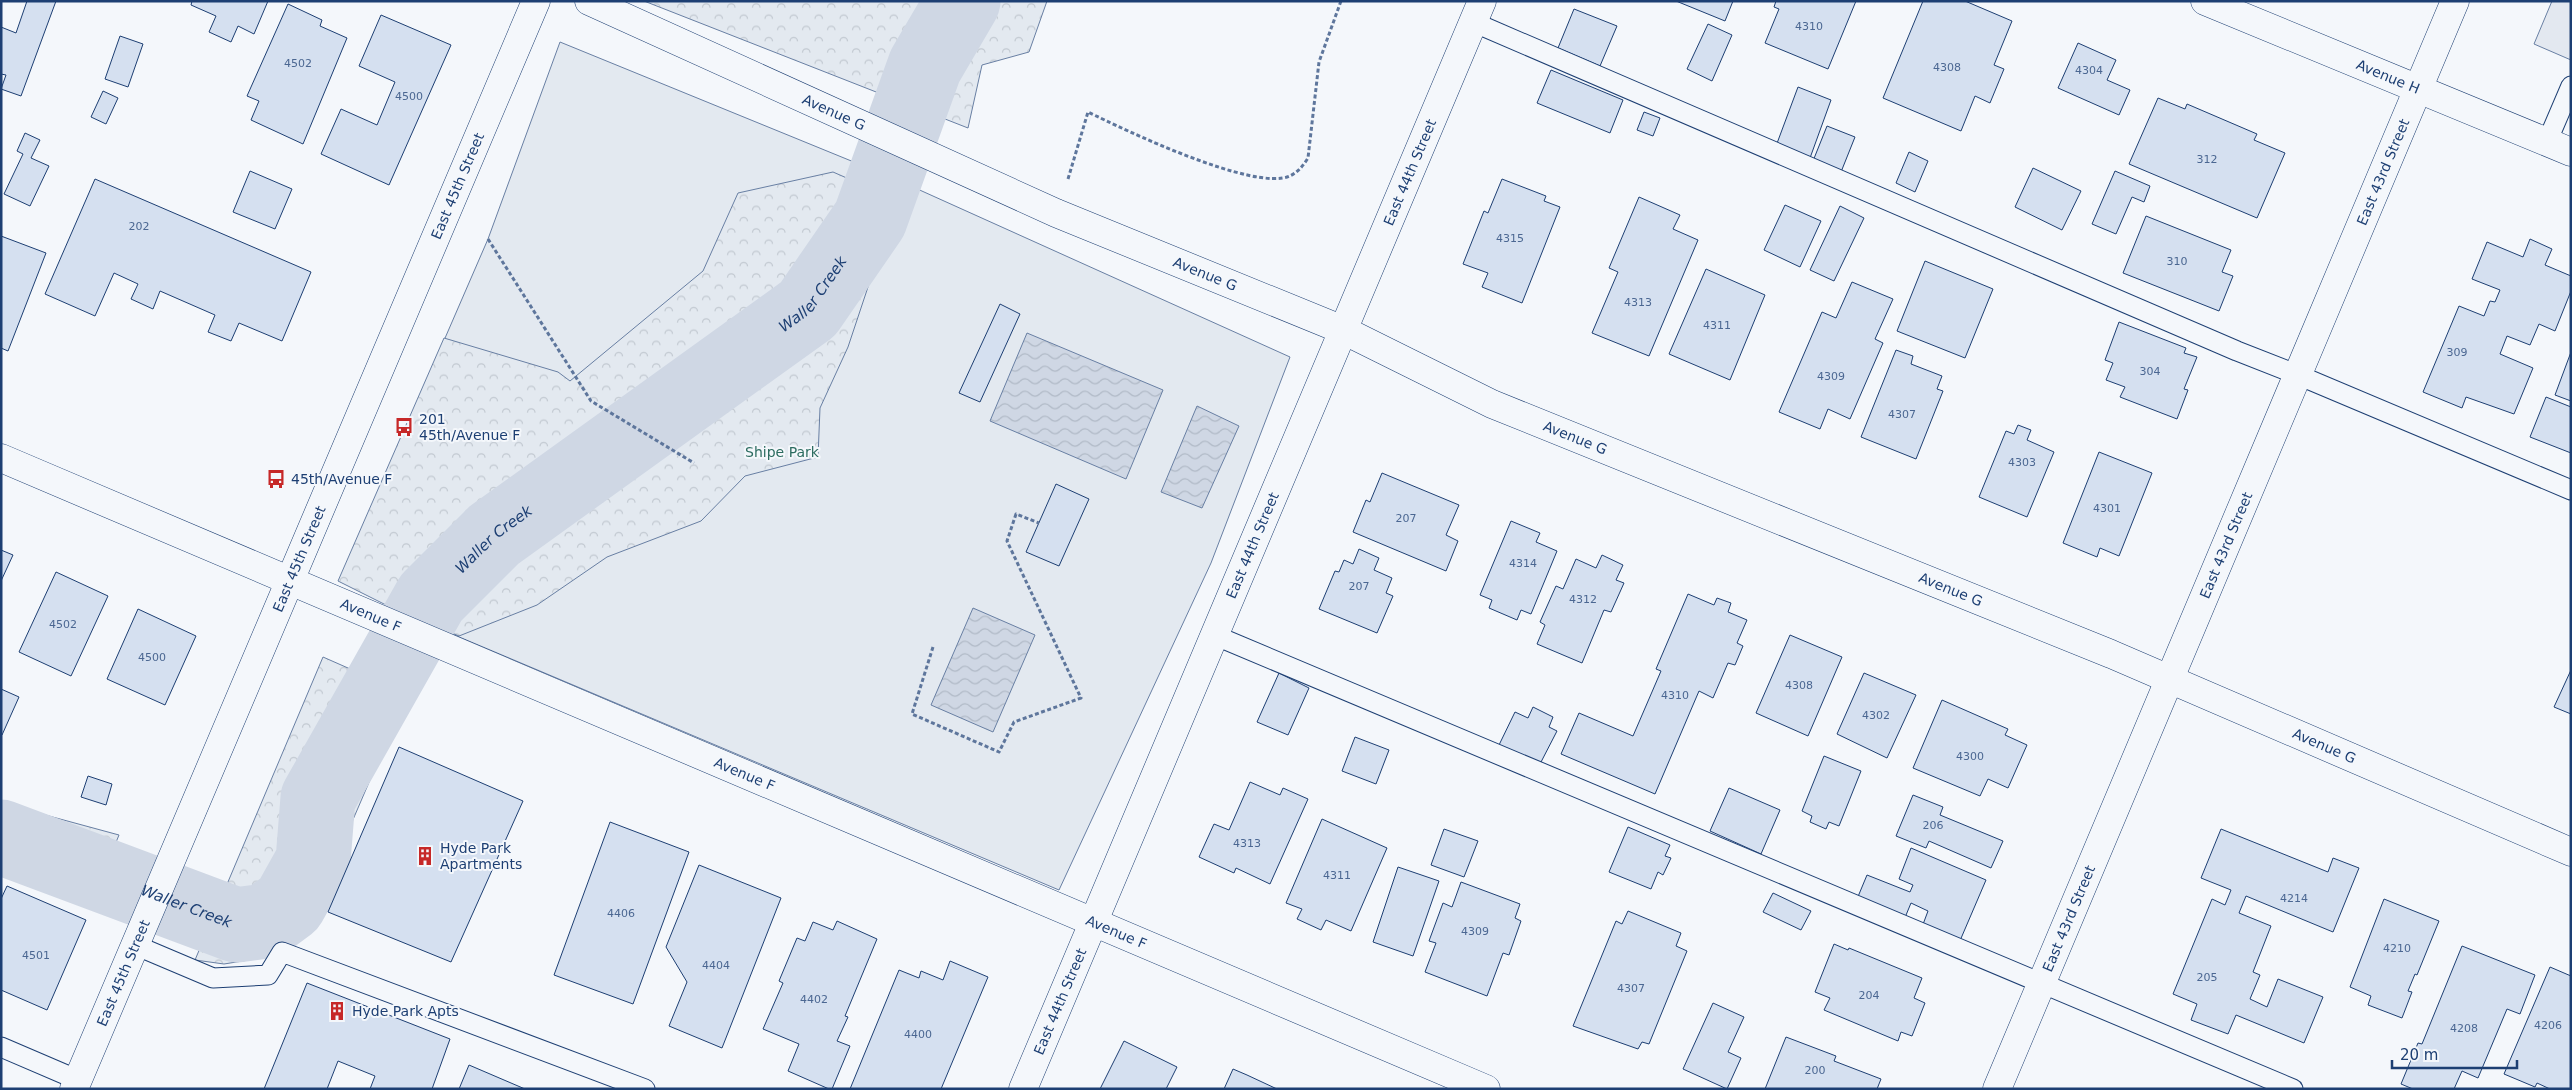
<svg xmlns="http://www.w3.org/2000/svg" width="2572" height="1090" font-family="'DejaVu Sans',sans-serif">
<defs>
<pattern id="forest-crowns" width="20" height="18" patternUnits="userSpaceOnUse" patternTransform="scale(1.25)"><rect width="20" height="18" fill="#e3e9f0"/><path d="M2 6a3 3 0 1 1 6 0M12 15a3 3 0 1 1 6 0" fill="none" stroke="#c2c9d1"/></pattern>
<pattern id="water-waves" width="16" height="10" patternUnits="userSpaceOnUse" patternTransform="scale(1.25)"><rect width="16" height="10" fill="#cfd7e4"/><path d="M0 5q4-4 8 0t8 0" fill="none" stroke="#b1bac7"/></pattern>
</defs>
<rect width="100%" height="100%" fill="#f4f7fb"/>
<!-- green -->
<path fill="#e3e9f0" stroke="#687fa3" d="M560 42 893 178 1290 357 1211 563 1059 890 400 612 367 518 488 239Z"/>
<!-- forest -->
<g fill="url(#forest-crowns)" stroke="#687fa3">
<path d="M644 1H1047L1029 52 982 65 968 128Z"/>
<path d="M833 172 897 200 848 347 820 408 818 457 745 476 701 521 607 557 537 605 459 636 400 612 338 581 444 338 558 372 570 381 703 271 738 193Z"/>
<path d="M323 657 407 694 315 908 287 941 255 959 224 964 195 960Z"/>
<path d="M1 803 119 835 91 903 1 868Z"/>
</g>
<!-- parking -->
<path fill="#e3e8f0" stroke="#687fa3" d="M2552 1H2571V60L2534 44Z"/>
<!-- water -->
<g fill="url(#water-waves)" stroke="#687fa3">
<path d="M1027 333 1163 390 1126 479 990 421Z"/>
<path d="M1197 406 1239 426 1202 508 1161 492Z"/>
<path d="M973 608 1035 635 993 732 931 705Z"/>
</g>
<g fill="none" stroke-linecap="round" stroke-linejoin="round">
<!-- river -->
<path stroke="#cfd7e4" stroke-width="75" id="s1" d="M1 837 236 925 266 921 289 904 313 861 318 798 431 598 494 535 808 309 870 219 925 66 963 1"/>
</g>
<!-- building -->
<g fill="#d5e0f0" stroke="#1d3f73">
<path d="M27 1H56L21 96 1 89 6 75 1 74V27L16 33Z"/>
<path d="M192 1H268L254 34 238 26 231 42 209 32 216 16 191 5Z"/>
<path d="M1676 1H1733L1725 21Z"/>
<path d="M1776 1H1856L1828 69 1765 43 1779 9 1774 7Z"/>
<path d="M1923 1H1965L2012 21 1994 65 2004 69 1990 103 1975 96 1961 131 1883 98Z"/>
<path d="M288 4 322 20 320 26 347 38 303 144 251 120 259 101 247 96Z"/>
<path d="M1574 9 1617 26 1600 66 1558 48Z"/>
<path d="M381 15 451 45 389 185 321 154 341 109 377 125 395 82 359 66Z"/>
<path d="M1708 24 1732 35 1712 81 1687 69Z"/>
<path d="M120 36 143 44 128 87 105 79Z"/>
<path d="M2078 43 2116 60 2107 80 2130 90 2119 115 2058 88Z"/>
<path d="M1551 70 1623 100 1610 133 1537 103Z"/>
<path d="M1798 87 1831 100 1810 158 1776 146Z"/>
<path d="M103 91 118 98 106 124 91 117Z"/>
<path d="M2158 98 2185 109 2187 104 2257 134 2254 140 2285 153 2257 218 2129 164Z"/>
<path d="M1644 112 1660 118 1653 136 1637 130Z"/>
<path d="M1827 126 1855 137 1841 172 1813 161Z"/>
<path d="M25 133 40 140 31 158 49 166 30 206 4 194 23 154 17 151Z"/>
<path d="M1909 152 1928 161 1915 192 1896 183Z"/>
<path d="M2033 168 2081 191 2062 230 2015 207Z"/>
<path d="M250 171 292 189 275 229 233 212Z"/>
<path d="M2115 171 2150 186 2144 202 2132 197 2116 234 2092 224Z"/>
<path d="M95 179 311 272 282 341 239 323 231 341 208 332 215 315 160 291 153 309 131 299 138 284 114 273 95 316 45 294Z"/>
<path d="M1502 179 1546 196 1544 201 1560 207 1522 303 1482 287 1488 273 1463 264 1484 211 1488 213Z"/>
<path d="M1639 197 1680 215 1673 229 1698 240 1649 356 1592 333 1618 272 1609 268Z"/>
<path d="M1785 205 1821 221 1800 267 1764 250Z"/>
<path d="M1840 206 1864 218 1834 281 1810 270Z"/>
<path d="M2146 216 2231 250 2222 272 2233 276 2219 311 2123 273Z"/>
<path d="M1 236 46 253 8 351 1 348Z"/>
<path d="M2530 239 2552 249 2545 265 2571 276V291L2555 331 2539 324 2530 345 2507 336 2500 354 2533 368 2514 414 2466 397 2462 408 2423 392 2459 306 2484 316 2490 301 2495 302 2500 290 2472 279 2487 242 2523 257Z"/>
<path d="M1925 261 1993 289 1965 358 1897 331Z"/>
<path d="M1706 269 1765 295 1730 380 1669 354Z"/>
<path d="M1852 282 1893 299 1875 339 1883 343 1850 419 1828 409 1820 429 1779 412 1822 312 1836 318Z"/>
<path d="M1000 304 1020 314 980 402 959 393Z"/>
<path d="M2119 322 2186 348 2184 353 2197 357 2184 389 2188 390 2177 419 2120 397 2125 387 2106 380 2113 363 2105 360Z"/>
<path d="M1896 350 1913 356 1911 364 1942 376 1937 389 1943 391 1916 459 1861 437Z"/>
<path d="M2571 352V401L2555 395Z"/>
<path d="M2546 397 2571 407V453L2530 437Z"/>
<path d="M2018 425 2031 430 2027 440 2054 452 2027 517 1979 497 2006 431 2014 434Z"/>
<path d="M2099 452 2152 473 2119 556 2100 548 2097 557 2063 543Z"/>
<path d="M1382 473 1459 505 1446 535 1458 541 1446 571 1353 532 1366 500 1370 502Z"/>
<path d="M1056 484 1089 499 1059 566 1026 552Z"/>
<path d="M1511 521 1540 533 1536 542 1557 551 1531 614 1521 610 1517 620 1489 608 1492 600 1480 595Z"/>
<path d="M1359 549 1379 558 1374 570 1392 578 1386 593 1393 596 1377 633 1319 609 1335 571 1339 572 1344 560 1353 564Z"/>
<path d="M1 550 13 555 1 581Z"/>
<path d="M1602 555 1623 565 1616 580 1624 583 1611 612 1604 610 1582 663 1537 644 1545 625 1540 622 1556 586 1563 589 1576 559 1596 568Z"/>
<path d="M56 572 108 596 71 676 19 652Z"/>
<path d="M1688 594 1714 605 1717 598 1731 603 1728 612 1747 620 1737 643 1743 646 1735 665 1728 663 1713 698 1699 691 1655 794 1561 754 1579 713 1633 736 1661 671 1656 669Z"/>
<path d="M138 609 196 636 165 705 107 679Z"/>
<path d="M1790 635 1842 657 1808 736 1756 713Z"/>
<path d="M2571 670V714L2554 707Z"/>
<path d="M1279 673 1309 688 1288 735 1257 722Z"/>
<path d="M1864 673 1916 695 1887 758 1837 734Z"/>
<path d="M1 689 19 697 2 735H1Z"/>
<path d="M1942 700 2008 729 2005 735 2027 745 2008 788 1988 779 1980 796 1913 768Z"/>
<path d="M1533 707 1553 717 1549 727 1557 731 1540 764 1499 745 1515 712 1528 718Z"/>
<path d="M1355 737 1389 750 1376 784 1342 771Z"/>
<path d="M399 747 523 801 451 962 328 912Z"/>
<path d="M1824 756 1861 771 1839 826 1829 822 1826 829 1810 822 1812 816 1802 811Z"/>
<path d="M88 776 112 784 106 805 81 797Z"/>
<path d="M1250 782 1280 795 1283 788 1308 799 1270 884 1236 868 1234 873 1199 857 1214 824 1229 830Z"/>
<path d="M1729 788 1780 810 1761 854 1710 831Z"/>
<path d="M1913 795 1943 807 1940 815 2003 841 1991 868 1929 841 1926 848 1896 836Z"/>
<path d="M1322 819 1387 848 1351 931 1326 920 1321 930 1297 919 1302 909 1286 903Z"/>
<path d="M610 822 689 852 633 1004 554 975Z"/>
<path d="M1628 827 1670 845 1665 856 1671 858 1663 875 1658 872 1651 889 1609 872Z"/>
<path d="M1444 829 1478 841 1464 877 1431 865Z"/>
<path d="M2221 829 2328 872 2333 858 2359 868 2333 932 2246 896 2239 913 2271 926 2253 972 2260 975 2250 999 2267 1007 2278 979 2323 997 2304 1043 2236 1015 2228 1034 2191 1020 2197 1004 2173 994 2212 899 2225 905 2231 890 2201 878Z"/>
<path d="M1911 848 1986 880 1959 943 1922 927 1928 911 1911 903 1904 920 1857 899 1867 875 1910 892 1913 885 1899 879Z"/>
<path d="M699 865 781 898 722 1048 669 1026 687 982 666 947Z"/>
<path d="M1398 867 1439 881 1413 956 1373 942Z"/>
<path d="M1461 882 1520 904 1515 918 1521 921 1509 955 1503 953 1487 996 1425 972 1436 943 1429 941 1443 903 1452 907Z"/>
<path d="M7 886 86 920 47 1010 1 990V899Z"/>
<path d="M1773 893 1811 911 1801 930 1763 912Z"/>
<path d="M2384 899 2439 921 2417 975 2415 974 2408 991 2412 992 2402 1018 2368 1005 2371 996 2350 987Z"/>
<path d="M1628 911 1681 933 1676 946 1687 951 1649 1044 1642 1042 1638 1049 1573 1026 1616 921 1622 924Z"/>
<path d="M837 921 877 939 845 1016 848 1017 837 1041 850 1046 832 1089H829L788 1071 799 1044 763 1029 783 983 779 981 797 938 805 941 813 922 833 930Z"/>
<path d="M1834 944 1848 950 1849 948 1922 978 1914 998 1925 1003 1912 1036 1901 1032 1898 1041 1824 1010 1830 998 1815 992Z"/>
<path d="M2462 946 2535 975 2520 1014 2507 1009 2478 1078 2462 1071 2454 1089H2413L2401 1084 2418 1043 2422 1044Z"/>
<path d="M950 961 988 977 941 1089H850L899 970 919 978 921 971 943 980Z"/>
<path d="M2550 967 2571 976V1089H2550L2537 1083 2535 1087 2504 1074Z"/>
<path d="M307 983 450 1039 432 1089H370L375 1076 338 1061 327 1089H264Z"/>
<path d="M1713 1003 1744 1017 1728 1052 1741 1058 1727 1089 1683 1069Z"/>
<path d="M1786 1037 1836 1056 1834 1061 1881 1079 1877 1089H1765Z"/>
<path d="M1124 1041 1177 1067 1166 1089H1100Z"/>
<path d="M469 1065 525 1089H459Z"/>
<path d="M1233 1069 1247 1075 1277 1089H1224Z"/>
</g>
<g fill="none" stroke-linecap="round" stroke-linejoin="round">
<!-- service casing -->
<g stroke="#1d3f73" stroke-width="21">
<g id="service">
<path d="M1473 22 2237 351 2298 375 2571 490"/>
<path d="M2547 142 2571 86"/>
<path d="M1214 635 2293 1089"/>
<path d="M135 945 213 978 268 975 282 952 645 1089"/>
<path d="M1 1047 78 1080"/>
</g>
</g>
<!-- minor casing -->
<g stroke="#1d3f73" stroke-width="29">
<g id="minor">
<path id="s2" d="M589 1 1056 213 1343 330 1492 404 2111 654 2571 852"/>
<path id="s3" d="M2205 1 2571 152"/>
<path id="s4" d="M1 458 1486 1089"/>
<path id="s5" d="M1023 1089 1482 1"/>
<path id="s6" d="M1997 1089 2455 1"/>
</g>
</g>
<!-- secondary casing -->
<g stroke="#1d3f73" stroke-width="29">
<g id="secondary">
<path id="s7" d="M74 1089 536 1"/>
</g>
</g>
<!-- path -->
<g stroke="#5e769c" stroke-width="3" stroke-dasharray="4 2.5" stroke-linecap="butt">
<path d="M1068 179 1088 112C1125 130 1254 192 1290 176 1298 172 1303 166 1308 158L1319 62 1341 1"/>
<path d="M488 239 591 401 694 463"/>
<path d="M933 647 912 714 999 752 1014 722 1081 698 1007 541 1016 514 1039 523"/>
</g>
<!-- service -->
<use href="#service" stroke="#f4f7fb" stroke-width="19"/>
<!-- minor -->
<use href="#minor" stroke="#f4f7fb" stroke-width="28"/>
<!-- secondary -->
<use href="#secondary" stroke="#f4f7fb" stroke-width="28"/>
</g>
<!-- icons -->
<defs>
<g id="bus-bare" transform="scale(1.5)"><path d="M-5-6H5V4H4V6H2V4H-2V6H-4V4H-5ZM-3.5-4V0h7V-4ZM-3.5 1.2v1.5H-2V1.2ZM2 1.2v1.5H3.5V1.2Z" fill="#c62828" stroke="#f4f7fb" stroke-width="2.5" paint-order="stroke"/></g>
<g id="building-bare" transform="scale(1.5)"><path d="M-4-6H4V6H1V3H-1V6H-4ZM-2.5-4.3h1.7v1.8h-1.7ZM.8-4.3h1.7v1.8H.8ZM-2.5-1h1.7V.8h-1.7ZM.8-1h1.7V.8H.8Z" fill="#c62828" stroke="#f4f7fb" stroke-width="2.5" paint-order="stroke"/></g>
</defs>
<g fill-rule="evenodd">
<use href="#bus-bare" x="404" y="427"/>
<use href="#bus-bare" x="276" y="479"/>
<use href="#building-bare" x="425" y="856"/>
<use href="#building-bare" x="337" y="1011"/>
</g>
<g text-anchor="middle" stroke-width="4" stroke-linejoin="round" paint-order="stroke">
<!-- number labels -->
<g font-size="11" fill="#4b6792">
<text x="1809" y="30">4310</text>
<text x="298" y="67">4502</text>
<text x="1947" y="71">4308</text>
<text x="2089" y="74">4304</text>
<text x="409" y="100">4500</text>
<text x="2207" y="163">312</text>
<text x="139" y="230">202</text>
<text x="1510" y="242">4315</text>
<text x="2177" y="265">310</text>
<text x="1638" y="306">4313</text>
<text x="1717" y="329">4311</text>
<text x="2457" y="356">309</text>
<text x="2150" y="375">304</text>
<text x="1831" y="380">4309</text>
<text x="1902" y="418">4307</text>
<text x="2022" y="466">4303</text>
<text x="2107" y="512">4301</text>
<text x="1406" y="522">207</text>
<text x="1523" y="567">4314</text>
<text x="1359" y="590">207</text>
<text x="1583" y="603">4312</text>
<text x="63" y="628">4502</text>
<text x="152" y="661">4500</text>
<text x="1799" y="689">4308</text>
<text x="1675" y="699">4310</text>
<text x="1876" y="719">4302</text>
<text x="1970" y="760">4300</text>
<text x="1933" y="829">206</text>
<text x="1247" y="847">4313</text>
<text x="1337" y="879">4311</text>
<text x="2294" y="902">4214</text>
<text x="621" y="917">4406</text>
<text x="1475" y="935">4309</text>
<text x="2397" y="952">4210</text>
<text x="36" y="959">4501</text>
<text x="716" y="969">4404</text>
<text x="2207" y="981">205</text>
<text x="1631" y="992">4307</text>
<text x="1869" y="999">204</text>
<text x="814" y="1003">4402</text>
<text x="2548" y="1029">4206</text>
<text x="2464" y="1032">4208</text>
<text x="918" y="1038">4400</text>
<text x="1815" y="1074">200</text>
</g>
<!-- street labels -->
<g font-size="14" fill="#1d3f73" stroke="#f4f7fb">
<text dy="5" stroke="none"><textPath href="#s3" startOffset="198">Avenue H</textPath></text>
<text dy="5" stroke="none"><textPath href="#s2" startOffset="269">Avenue G</textPath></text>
<text dy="5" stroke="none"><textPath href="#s5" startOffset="995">East 44th Street</textPath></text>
<text dy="5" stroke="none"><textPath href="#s6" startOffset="995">East 43rd Street</textPath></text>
<text dy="5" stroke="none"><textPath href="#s7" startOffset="981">East 45th Street</textPath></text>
<text dy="5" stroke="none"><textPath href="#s2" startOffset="674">Avenue G</textPath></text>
<text dy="5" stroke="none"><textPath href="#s2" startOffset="1079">Avenue G</textPath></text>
<text dy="5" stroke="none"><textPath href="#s5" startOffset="590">East 44th Street</textPath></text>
<text dy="5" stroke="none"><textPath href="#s6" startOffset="590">East 43rd Street</textPath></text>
<text dy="5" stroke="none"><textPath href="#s7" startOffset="576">East 45th Street</textPath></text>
<text dy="5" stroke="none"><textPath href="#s2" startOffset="1484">Avenue G</textPath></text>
<text dy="5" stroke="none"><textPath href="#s4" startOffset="402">Avenue F</textPath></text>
<text dy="5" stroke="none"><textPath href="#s2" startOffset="1889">Avenue G</textPath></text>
<text dy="5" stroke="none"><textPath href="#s4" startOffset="808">Avenue F</textPath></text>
<text dy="5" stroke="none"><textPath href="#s6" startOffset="185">East 43rd Street</textPath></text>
<text dy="5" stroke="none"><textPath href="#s4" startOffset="1212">Avenue F</textPath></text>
<text dy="5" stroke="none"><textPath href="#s7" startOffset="126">East 45th Street</textPath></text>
<text dy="5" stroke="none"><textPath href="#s5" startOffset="95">East 44th Street</textPath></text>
</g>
<!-- poi labels -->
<g font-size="14" fill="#1d3f73" stroke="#f4f7fb" text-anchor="start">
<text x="419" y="424">201<tspan x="419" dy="16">45th/Avenue F</tspan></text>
<text x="291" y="484">45th/Avenue F</text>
<text x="440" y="853">Hyde Park<tspan x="440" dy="16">Apartments</tspan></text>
<text x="352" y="1016">Hyde Park Apts</text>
</g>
<!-- park labels -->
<g font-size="14" fill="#2c6c60" stroke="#f4f7fb">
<text x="782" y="457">Shipe Park</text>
</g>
<!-- water labels -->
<g font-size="15" font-style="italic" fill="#1d3f73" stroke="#f4f7fb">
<text dy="5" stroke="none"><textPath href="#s1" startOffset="1142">Waller Creek</textPath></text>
<text dy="5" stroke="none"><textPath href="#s1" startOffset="738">Waller Creek</textPath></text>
<text dy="5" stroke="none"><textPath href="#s1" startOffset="198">Waller Creek</textPath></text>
</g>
</g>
<!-- border -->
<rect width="2572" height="1090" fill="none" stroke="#1d3f73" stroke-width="5"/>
<!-- scale -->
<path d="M2392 1060v8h125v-8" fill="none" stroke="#1d3f73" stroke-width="2.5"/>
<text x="2400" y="1060" font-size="15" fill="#1d3f73" stroke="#f4f7fb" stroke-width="4" paint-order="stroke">20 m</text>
</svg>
